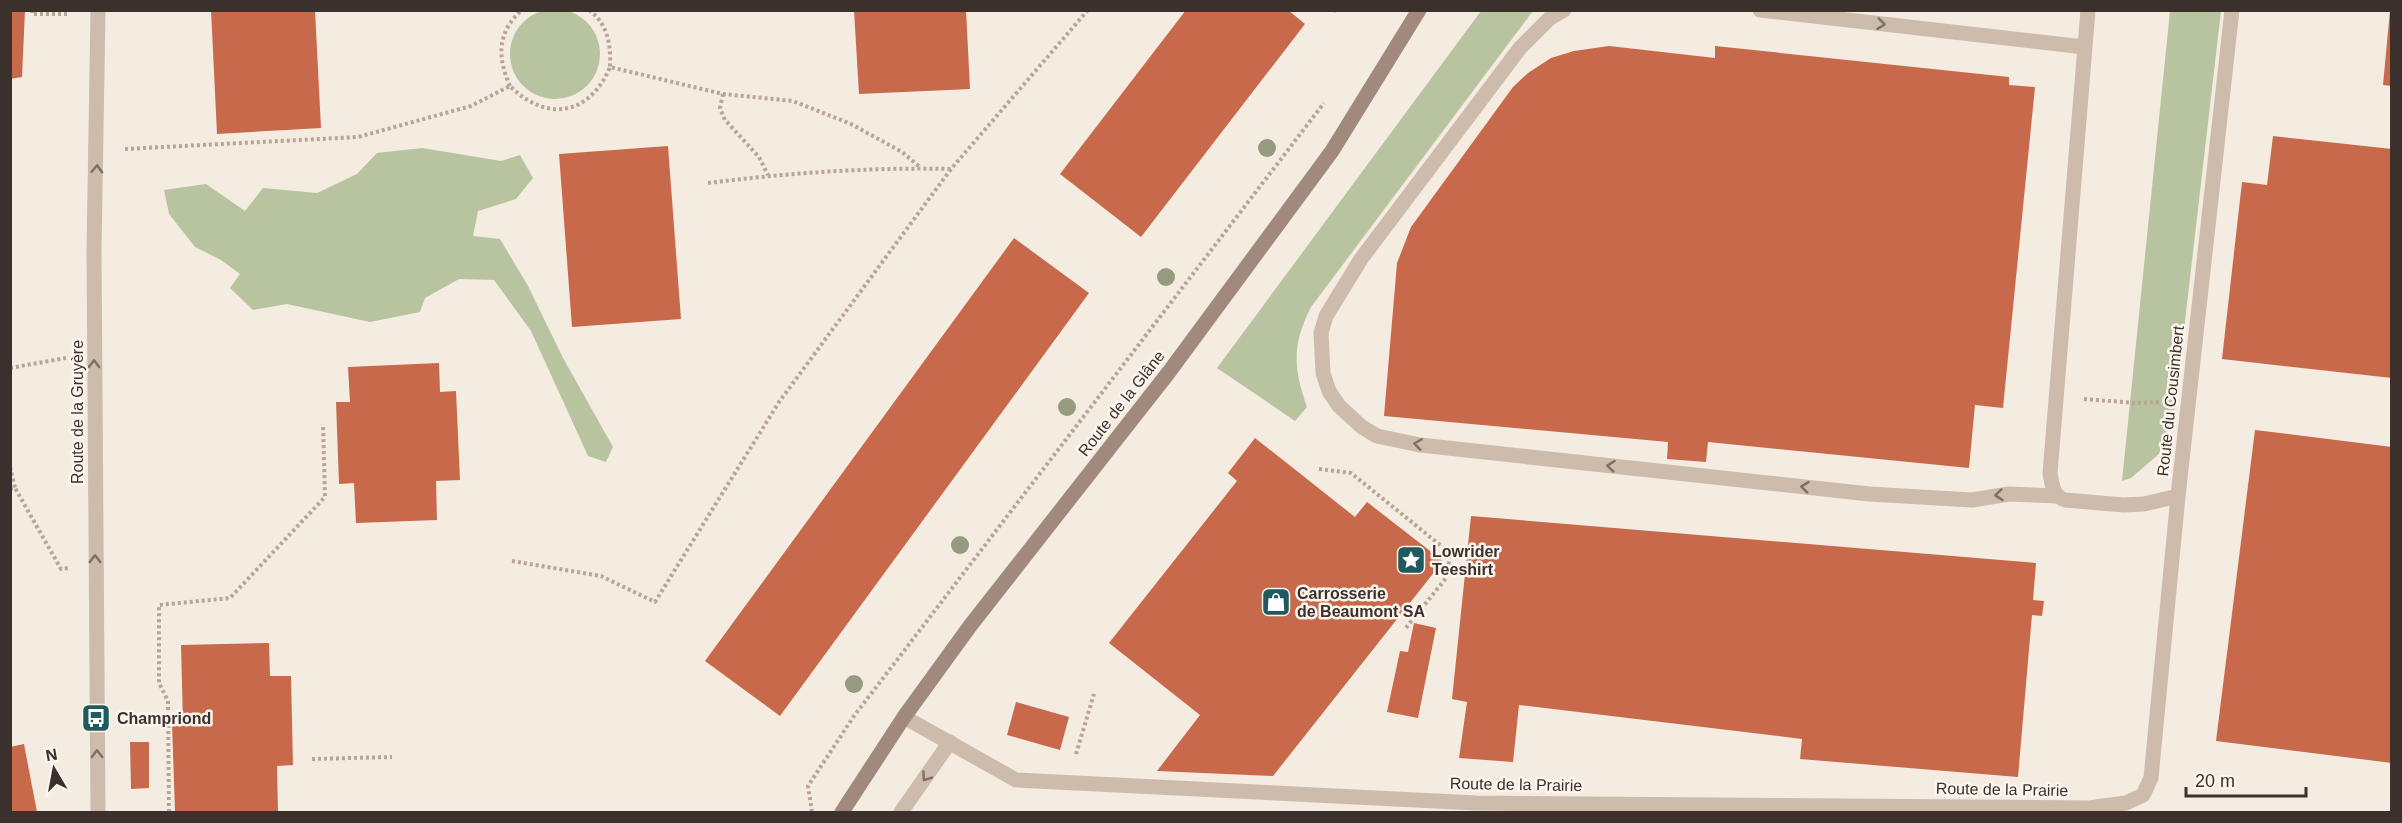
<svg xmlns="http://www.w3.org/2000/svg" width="2402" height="823" font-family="Helvetica,sans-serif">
<rect width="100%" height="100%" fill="#f4ebe1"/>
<!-- green -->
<g fill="#b8c4a0">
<circle cx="555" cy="54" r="45"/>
<path d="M1481 11H1533L1311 307C1292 345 1293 367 1307 407L1295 421 1217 368Z"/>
<path d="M2170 11H2221L2175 407 2159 454 2131 478 2122 481Z"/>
<path d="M422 148 501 161 520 155 533 178 516 199 478 211 473 236 500 239 528 286 563 358 613 447 606 462 588 456 531 331 494 280 459 279 425 298 420 312 370 322 287 304 253 310 230 288 240 274 221 260 195 247 169 214 164 190 206 184 245 211 263 188 317 193 357 174 377 153Z"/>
</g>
<!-- building -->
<g fill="#c8694b">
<path d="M10 10H25L22 77 10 79Z"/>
<path d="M211 10H315L321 128 217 134Z"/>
<path d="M854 10H966L970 89 859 94Z"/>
<path d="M1186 10H1288L1305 24 1141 237 1060 174Z"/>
<path d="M2390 10H2392V86L2383 85Z"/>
<path d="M1609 46 1715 58V46L2009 77V85L2035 87 2003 408 1975 405 1969 468 1708 442 1706 462 1667 459 1668 442 1384 416 1397 263 1411 227 1513 87 1528 73 1551 58 1574 51Z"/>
<path d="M2273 136 2392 149V378L2222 359 2242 182 2267 185Z"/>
<path d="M668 146 681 319 572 327 559 154Z"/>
<path d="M1014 238 1089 293 780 716 705 661Z"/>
<path d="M439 363 440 392 456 391 460 480 436 481 437 520 356 523 354 483 339 484 336 402H350L348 367Z"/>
<path d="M2255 430 2392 447V763L2216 741Z"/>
<path d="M1255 438 1355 517 1367 502 1443 561 1273 776 1157 771 1200 715 1109 643 1237 481 1228 473Z"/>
<path d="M1471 516 2036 563 2033 600 2044 601 2042 616 2032 615 2018 777 1800 759 1802 739 1519 705 1513 762 1459 758 1467 702 1452 699Z"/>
<path d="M1414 623 1436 628 1418 718 1387 712 1400 651 1408 652Z"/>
<path d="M269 643 270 676H291L293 765 277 766 278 812H175L172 723H183L181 645Z"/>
<path d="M1016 702 1069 717 1060 750 1007 735Z"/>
<path d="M130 742H149V788L131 789Z"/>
<path d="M24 744 37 812H10V747Z"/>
</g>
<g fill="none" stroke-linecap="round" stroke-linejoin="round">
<!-- path -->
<g stroke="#b9a596" stroke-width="4" stroke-dasharray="3 3" stroke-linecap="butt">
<path d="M32 10V14H69"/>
<path d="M589 10C608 24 611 45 610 67"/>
<path d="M1334 10 1336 11"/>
<path d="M510 86C497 57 497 32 522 10"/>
<path d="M723 94 720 108 725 120 759 157 768 175"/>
<path d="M125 149 358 137 471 106 510 86C547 123 590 115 610 67L723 94 793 101 851 124 902 152 921 168"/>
<path d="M708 183C788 173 870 167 951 169"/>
<path d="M10 368 66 358"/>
<path d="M2084 399 2135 403 2161 402"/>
<path d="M10 467 15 488"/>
<path d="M1319 469 1351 473 1450 553 1447 577 1405 629"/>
<path d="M10 489 15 488 61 569 68 568"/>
<path d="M512 561 601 576 655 602 779 402 951 169 1088 10"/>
<path d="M1076 754 1094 694"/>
<path d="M312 759 392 757"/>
<path d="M169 812 168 701 159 683V605L230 598 325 497 323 424"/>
<path d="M812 812 808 786 854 716 1324 103"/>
</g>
<!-- lane -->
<g stroke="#cdbbac" stroke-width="15">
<path d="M1564 10 1550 18 1520 48 1361 259 1326 316 1321 333 1323 373 1329 391 1339 406 1362 427 1377 436 1420 445 1869 494 1972 500 2009 494 2058 496"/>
<path d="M1760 10 2084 47"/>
<path d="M2088 10 2050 473C2052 485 2053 496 2065 500L2124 505 2144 504 2178 496"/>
<path d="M904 717 1016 780 1476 803 2089 808 2126 803 2143 795 2151 778 2178 496 2232 10"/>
<path d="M901 812 950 742"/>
</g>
<!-- street -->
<path stroke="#cdbbac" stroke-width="15" d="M98 812 94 251 98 10"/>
<!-- secondary -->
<path stroke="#a18a7d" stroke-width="15" d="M842 812 904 717 970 626 1169 372 1332 151 1419 10"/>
</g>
<!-- trees -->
<g fill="#969b7f">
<circle cx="1267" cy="148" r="9"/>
<circle cx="1166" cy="277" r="9"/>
<circle cx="1067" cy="407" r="9"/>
<circle cx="960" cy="545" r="9"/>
<circle cx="854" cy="684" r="9"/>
</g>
<!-- one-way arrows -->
<defs><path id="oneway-chevron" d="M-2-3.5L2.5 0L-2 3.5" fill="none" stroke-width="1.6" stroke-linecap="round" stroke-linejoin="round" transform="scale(1.5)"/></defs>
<g stroke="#7d6f65">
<use href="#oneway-chevron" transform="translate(1881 24) rotate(7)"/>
<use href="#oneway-chevron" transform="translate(97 169) rotate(-88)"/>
<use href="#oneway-chevron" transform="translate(94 364) rotate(-90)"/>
<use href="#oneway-chevron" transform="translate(1418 444) rotate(-172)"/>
<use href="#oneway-chevron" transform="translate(1611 466) rotate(-174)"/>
<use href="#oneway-chevron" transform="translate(1805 487) rotate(-174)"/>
<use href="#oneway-chevron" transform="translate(1999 495) rotate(174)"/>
<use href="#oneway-chevron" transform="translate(95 559) rotate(-90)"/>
<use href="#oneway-chevron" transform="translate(97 754) rotate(-91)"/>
<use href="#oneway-chevron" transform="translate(926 777) rotate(125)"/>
</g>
<!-- icons -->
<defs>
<g id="sight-square" transform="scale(1.5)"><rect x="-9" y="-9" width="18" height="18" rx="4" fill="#1f5a5e" stroke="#fbf5ee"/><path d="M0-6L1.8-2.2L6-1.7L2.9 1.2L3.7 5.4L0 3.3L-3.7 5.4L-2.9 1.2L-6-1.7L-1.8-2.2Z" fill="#fff"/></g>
<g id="shop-square" transform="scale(1.5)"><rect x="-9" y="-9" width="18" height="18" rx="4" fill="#1f5a5e" stroke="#fbf5ee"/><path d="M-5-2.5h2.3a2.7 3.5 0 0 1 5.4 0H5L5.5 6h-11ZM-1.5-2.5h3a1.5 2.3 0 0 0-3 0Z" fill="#fff"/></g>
<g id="bus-square" transform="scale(1.5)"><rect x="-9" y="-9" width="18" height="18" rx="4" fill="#1f5a5e" stroke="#fbf5ee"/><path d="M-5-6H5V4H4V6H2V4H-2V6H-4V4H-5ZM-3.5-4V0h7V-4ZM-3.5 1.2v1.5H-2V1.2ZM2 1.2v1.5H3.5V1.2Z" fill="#fff"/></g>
</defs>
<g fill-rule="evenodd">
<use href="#sight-square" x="1411" y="560"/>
<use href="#shop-square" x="1276" y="602"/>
<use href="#bus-square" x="96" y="718"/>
</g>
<g text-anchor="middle" stroke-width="5" stroke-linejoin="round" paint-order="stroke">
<!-- street labels -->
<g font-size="16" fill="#3b302b" stroke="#fbf5ee">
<text transform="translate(2170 401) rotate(-84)" y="6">Route du Cousimbert</text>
<text transform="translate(1121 403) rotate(-52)" y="6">Route de la Glâne</text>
<text transform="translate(77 412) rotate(-90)" y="6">Route de la Gruyère</text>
<text transform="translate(1516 784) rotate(1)" y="6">Route de la Prairie</text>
<text transform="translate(2002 789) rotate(1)" y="6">Route de la Prairie</text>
</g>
<!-- poi labels -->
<g font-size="16" font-weight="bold" fill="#3b302b" stroke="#fbf5ee" text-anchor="start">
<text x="1432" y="557">Lowrider<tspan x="1432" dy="18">Teeshirt</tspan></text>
<text x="1297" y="599">Carrosserie<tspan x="1297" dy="18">de Beaumont SA</tspan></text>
<text x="117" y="724">Champriond</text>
</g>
</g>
<!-- border -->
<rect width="2402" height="823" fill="none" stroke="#3b302b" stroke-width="24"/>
<!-- north arrow -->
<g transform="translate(54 769) rotate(350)" stroke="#fbf5ee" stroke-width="4.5" paint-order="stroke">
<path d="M0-4.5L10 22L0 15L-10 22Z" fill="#3b302b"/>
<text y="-9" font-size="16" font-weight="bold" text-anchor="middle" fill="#3b302b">N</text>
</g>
<!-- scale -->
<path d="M2186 787v9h120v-9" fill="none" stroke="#3b302b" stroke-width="3"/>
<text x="2195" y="787" font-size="18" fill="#3b302b" stroke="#fbf5ee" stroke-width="4.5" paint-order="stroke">20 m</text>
</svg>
